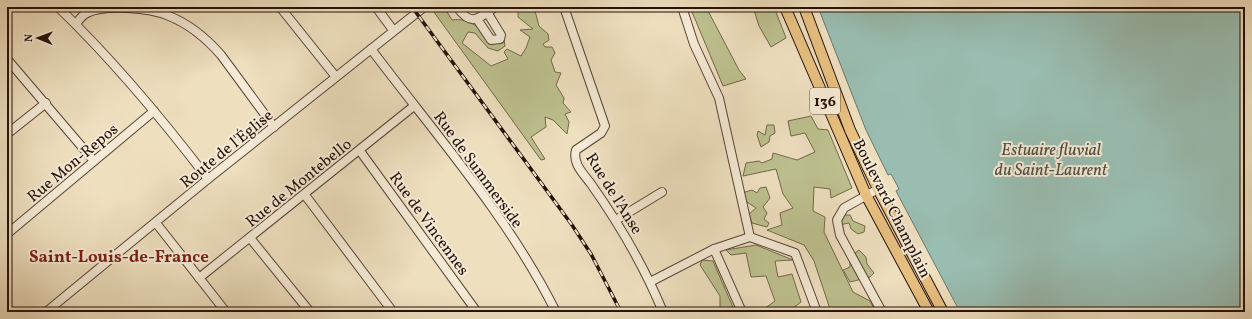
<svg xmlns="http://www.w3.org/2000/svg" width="1252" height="319" font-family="Vollkorn,serif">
<rect width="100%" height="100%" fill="#eedfbf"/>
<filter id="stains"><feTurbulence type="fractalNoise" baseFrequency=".005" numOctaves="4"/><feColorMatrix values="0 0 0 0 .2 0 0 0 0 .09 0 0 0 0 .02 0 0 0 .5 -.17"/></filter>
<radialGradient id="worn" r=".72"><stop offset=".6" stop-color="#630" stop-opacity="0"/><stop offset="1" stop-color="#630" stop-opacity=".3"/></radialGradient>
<!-- green -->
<g fill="#bdc18f" stroke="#71694c">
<path d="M433 7H444L452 20C470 17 485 32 498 43L504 39 505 46 498 51 488 48 475 33 468 32 462 43 491 66 508 59 504 52 507 49 521 56 526 48 530 37 520 30 533 29 518 17V7H534L539 26 548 34 549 40 543 44 545 47H552L555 53 551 60 555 72 561 73 556 85 564 98 563 103 571 112 565 114 569 122 567 134 553 120 545 117 546 127 531 137 545 159 541 160 431 8Z"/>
<path d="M690 7H706L739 70 746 79 723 86Z"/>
<path d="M753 7H774L786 38 771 47 759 26Z"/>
<path d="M811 116 818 129 828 130 852 188 831 198 830 189 814 187 813 211 825 217 824 232 853 292 870 301 876 312H831L814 261 804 245 767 230 782 225 780 213 793 208 783 194 776 169 743 176 746 163 759 161 762 163 772 159 773 153 797 160 815 152 805 133 791 136 788 121Z"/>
<path d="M767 125H774L775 133 770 136 769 142 761 147 757 135 758 131 765 135Z"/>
<path d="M766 187 770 198 763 207 767 213 764 219 769 223 767 227 752 223 749 214 756 208 747 202 742 193 752 190 757 193 760 188Z"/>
<path d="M843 215H850L853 221 865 226 864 232 858 234 851 229 849 223 839 225Z"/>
<path d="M756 245 793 260 775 261 778 277 792 274 801 302 788 312H768L764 309 775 301 766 276 751 277 746 253 731 255 726 250Z"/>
<path d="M859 250 866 257 867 264 874 273 870 277 850 282 843 270 850 267V257Z"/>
<path d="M702 260 713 261 735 312H720V296L700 265Z"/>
</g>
<!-- water -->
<path fill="#99bdb1" stroke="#6b786e" d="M818 7H1245V312H960L896 191 899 189 891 174 888 175 866 130Z"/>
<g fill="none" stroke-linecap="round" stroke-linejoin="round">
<!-- minor casing -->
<g stroke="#574436" stroke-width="10">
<g id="minor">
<path d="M58 7C112 59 163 120 208 179"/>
<path d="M280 7 336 77"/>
<path d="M376 7 393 30"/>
<path d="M457 7C471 27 478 19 495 7"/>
<path d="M564 7 605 126 601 133 576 150C572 164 584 174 591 184 620 225 644 266 663 312"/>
<path d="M682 7 694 44 719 98 750 237 795 253 817 312"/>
<path d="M477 19 491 40 500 39 501 35 487 12"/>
<path d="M76 24C79 20 82 15 87 13 105 4 150 8 169 16 189 24 207 39 221 55L274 127"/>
<path d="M371 49C435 134 508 216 556 312"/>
<path d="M7 59 94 161"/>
<path d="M7 134 46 103"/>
<path d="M360 151 477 312"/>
<path d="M878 189 844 208 837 220 840 235 882 312"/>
<path d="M305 195 393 312"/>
<path d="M616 220 662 192"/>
<path d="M156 223 226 312"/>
<path d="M7 234 154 111"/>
<path d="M250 238 310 312"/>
<path d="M714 249 742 312"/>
<path d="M199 278 414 106"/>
<path d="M650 282 714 249 750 237"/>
<path d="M46 312 208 179 424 7"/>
</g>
</g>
<!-- major casing -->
<g stroke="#251109" stroke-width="12">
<g id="major">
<path d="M785 7 866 195 929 312"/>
<path d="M804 7 850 130 878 189 943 312"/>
</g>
</g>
<!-- minor -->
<use href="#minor" stroke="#f4ead5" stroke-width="8"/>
<!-- major -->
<use href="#major" stroke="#e7c080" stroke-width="10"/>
<!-- rail casing -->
<g stroke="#251109" stroke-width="3.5">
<path id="rail" d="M412 7 572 225 591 254 621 312"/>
</g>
<!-- rail -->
<use href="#rail" stroke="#f4ead5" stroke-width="2" stroke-dasharray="6" stroke-linecap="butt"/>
</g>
<g text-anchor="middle" stroke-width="4" stroke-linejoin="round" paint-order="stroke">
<!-- shield labels -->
<rect fill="#f4ead5" stroke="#635246" stroke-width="1" x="810" y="88" width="30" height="26" rx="3"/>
<g font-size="15" font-weight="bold" fill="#251109">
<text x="825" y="106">136</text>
</g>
<!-- street labels -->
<g font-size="16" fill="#251109" stroke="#f4ead5">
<text transform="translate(226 148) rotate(-39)" y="6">Route de l'Église</text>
<text transform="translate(72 162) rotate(-40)" y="6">Rue Mon-Repos</text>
<text transform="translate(479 169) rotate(54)" y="6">Rue de Summerside</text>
<text transform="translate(298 182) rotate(-39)" y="6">Rue de Montebello</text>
<text transform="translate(615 193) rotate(58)" y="6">Rue de l'Anse</text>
<text transform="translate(893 208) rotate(63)" y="6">Boulevard Champlain</text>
<text transform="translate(430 223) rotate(54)" y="6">Rue de Vincennes</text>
</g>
<!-- water labels -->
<g font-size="17" font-style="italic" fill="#4e4d44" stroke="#f4ead5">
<text x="1051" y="155">Estuaire fluvial<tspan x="1051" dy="20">du Saint-Laurent</tspan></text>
</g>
<!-- neighbourhood labels -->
<g font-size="17" font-weight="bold" fill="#7a1f14" stroke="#f4ead5">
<text x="119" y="262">Saint-Louis-de-France</text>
</g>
</g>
<!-- margin -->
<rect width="1252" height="319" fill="none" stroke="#eedfbf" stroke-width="24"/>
<rect x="8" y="8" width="1236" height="303" fill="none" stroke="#251109" stroke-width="2"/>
<rect x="12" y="12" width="1228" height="295" fill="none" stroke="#251109"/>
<!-- north arrow -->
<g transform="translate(38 38) rotate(271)" stroke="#f4ead5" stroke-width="3" paint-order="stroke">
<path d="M0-3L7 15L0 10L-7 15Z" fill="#251109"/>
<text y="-6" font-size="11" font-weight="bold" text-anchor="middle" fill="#251109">N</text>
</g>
<rect width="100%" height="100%" filter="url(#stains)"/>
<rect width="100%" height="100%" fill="url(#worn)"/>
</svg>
